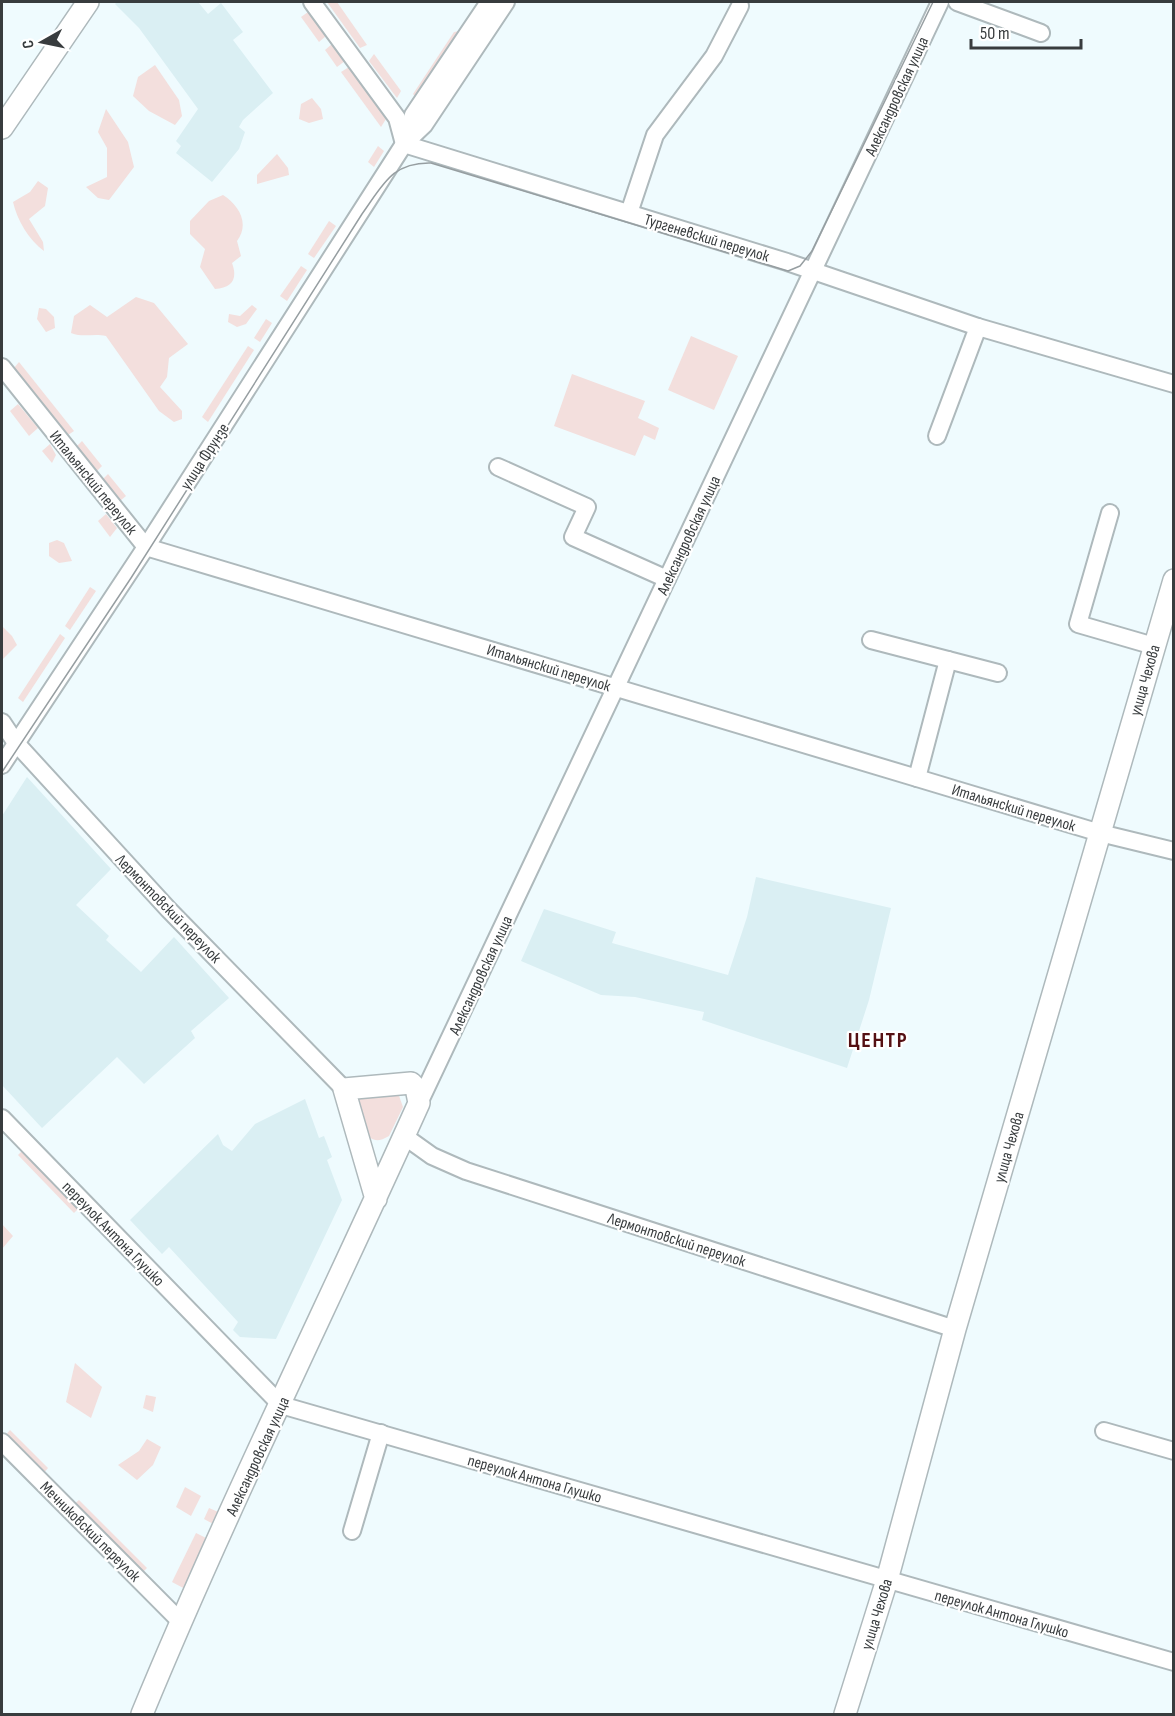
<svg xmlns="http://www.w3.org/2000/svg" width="1175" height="1716" font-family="'Sofia Sans Condensed',sans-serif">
<rect width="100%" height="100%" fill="#effbfe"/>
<!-- built -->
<g fill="#daeff3">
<path d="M117 2H198L208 14 221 3 243 32 233 40 273 93 243 120 239 127 245 132 239 149 212 182 176 153 181 146 176 141 198 109 139 28 115 4Z"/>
<path d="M27 777 111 869 76 905 109 936 106 940 141 972 174 937 229 998 191 1031 195 1038 144 1084 117 1057 42 1128 2 1085V816Z"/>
<path d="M756 877 891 908 869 1000 847 1068 702 1020 704 1012 635 997 601 995 521 961 544 909 616 932 612 943 728 975 747 917Z"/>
<path d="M305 1099 319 1138 324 1136 332 1157 327 1160 342 1200 276 1339 240 1337 233 1330 238 1322 169 1247 162 1254 130 1220 218 1134 223 1145 232 1151 255 1124Z"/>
</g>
<!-- green -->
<g fill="#f3dfdd">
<path d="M327 2H337L367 45 360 48Z"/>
<path d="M308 12 326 36 319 42 301 17Z"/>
<path d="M465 30 418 100 413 94 454 32Z"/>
<path d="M332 44 345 61 337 67 325 50Z"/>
<path d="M374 54 401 91 397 98 369 61Z"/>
<path d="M155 65 179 100 182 116 175 125 149 111 133 96 138 77Z"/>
<path d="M349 67 386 119 381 127 341 72Z"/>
<path d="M312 98 321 109 323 119 309 123 299 119 301 104Z"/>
<path d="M106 109 128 142 134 167 109 200 98 198 86 187 107 177V148L98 132Z"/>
<path d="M378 146 384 151 374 167 368 162Z"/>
<path d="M277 154 288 168 289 175 257 184V175Z"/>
<path d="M38 181 48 188 45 206 29 219 43 242 44 251C29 240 17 220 13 202L30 192Z"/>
<path d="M223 195C239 205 250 224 237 241L241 256 232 263C238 279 232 288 215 289L200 267 205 249 190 234V221L209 201Z"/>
<path d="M329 221 336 226 314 258 308 254Z"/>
<path d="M301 266 307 270 287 301 280 296Z"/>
<path d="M136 297 154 303 188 344 169 358 167 377 160 387 182 411V419L174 422 159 411 106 336C93 333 84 338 71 333L74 316 90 305 107 317Z"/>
<path d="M252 305 257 309 246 324 237 327 228 322 229 314 240 316Z"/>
<path d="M39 308 46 309 54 317 55 328 46 332 37 319Z"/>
<path d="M266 319 272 323 260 342 254 338Z"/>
<path d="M691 336 738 356 714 410 668 390Z"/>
<path d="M248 346 254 350 208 422 202 417Z"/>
<path d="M19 362 74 431 68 435 14 368Z"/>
<path d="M572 374 645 401 638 418 659 428 655 440 644 435 635 456 554 426Z"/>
<path d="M18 404 38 428 29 436 10 411Z"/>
<path d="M82 441 102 466 97 471 77 446Z"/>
<path d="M50 444 56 455 52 463 42 451Z"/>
<path d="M108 474 126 496 120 501 103 479Z"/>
<path d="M106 514 117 528 110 537 98 521Z"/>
<path d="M57 540 64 543 72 561 59 563 49 556V543Z"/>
<path d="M90 587 96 591 70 630 65 626Z"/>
<path d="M2 626 12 636 17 645 2 660Z"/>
<path d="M60 634 65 638 23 702 18 698Z"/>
<path d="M398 1093 403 1107 389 1136C363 1152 362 1118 358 1099Z"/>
<path d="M22 1151 78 1209 74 1213 18 1155Z"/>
<path d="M2 1224 13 1236 2 1249Z"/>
<path d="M75 1363 102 1387 91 1418 66 1402Z"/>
<path d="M146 1395 156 1397 153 1412 143 1408Z"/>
<path d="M10 1430 48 1468 43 1474 5 1436Z"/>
<path d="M147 1439 161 1447 153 1465 137 1480 118 1465 139 1451Z"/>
<path d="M185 1487 201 1496 191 1516 176 1507Z"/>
<path d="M79 1500 147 1568 142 1573 73 1505Z"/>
<path d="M209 1508 223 1514 217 1526 204 1519Z"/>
<path d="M196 1533 210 1540 187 1590 172 1582Z"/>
</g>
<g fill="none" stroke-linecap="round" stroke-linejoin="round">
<!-- minor casing -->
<g stroke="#aeb9bc" stroke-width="20">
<g id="minor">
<path d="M312 2 397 118 404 144 787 262 978 327 1174 384"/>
<path d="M957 2 1041 33"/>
<path d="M404 143 413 115 489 2"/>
<path d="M629 213 655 135 714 56 740 6"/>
<path d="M2 367 146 547 917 778 1100 833 1174 851"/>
<path d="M937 436 978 327"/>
<path d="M498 467 587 507 573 537 667 579"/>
<path d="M1110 513 1078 624 1154 646"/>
<path d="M871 640 948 660 917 778"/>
<path d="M948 660 998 673"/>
<path d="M2 722 16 743 169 910 344 1089"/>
<path d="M2 765 146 547 404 144 424 125 506 2"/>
<path d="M419 1103 940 2"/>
<path d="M2 1118 281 1405 1174 1662"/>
<path d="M404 1136 432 1156 466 1171 955 1329"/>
<path d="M1104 1431 1174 1451"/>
<path d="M2 1442 180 1621"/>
<path d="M352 1531 381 1433"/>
</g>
</g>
<!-- major casing -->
<g stroke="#aeb9bc" stroke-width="24">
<g id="major">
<path d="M2 128 88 2"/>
<path d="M142 1714C227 1508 327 1307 419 1103L416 1088 411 1083 344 1089 376 1199"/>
<path d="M845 1714 887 1580 955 1329 1174 580"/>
</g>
</g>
<!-- minor -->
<use href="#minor" stroke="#fff" stroke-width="16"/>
<!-- major -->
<use href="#major" stroke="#fff" stroke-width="21"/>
<!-- tram -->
<path stroke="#969ea1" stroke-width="1.5" d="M2 772 131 578 362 214C383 185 392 162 431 163L788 271 800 266 812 251 933 2"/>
</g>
<g text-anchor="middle" stroke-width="4.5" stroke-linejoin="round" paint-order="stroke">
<!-- street labels -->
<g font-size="16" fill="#383c3e" stroke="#fff">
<text transform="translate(896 96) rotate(-65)" y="6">Александровская улица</text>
<text transform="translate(707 237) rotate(17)" y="6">Тургеневский переулок</text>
<text transform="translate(204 456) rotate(-57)" y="6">улица Фрунзе</text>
<text transform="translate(94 482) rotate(51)" y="6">Итальянский переулок</text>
<text transform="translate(688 535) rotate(-65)" y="6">Александровская улица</text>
<text transform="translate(549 667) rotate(17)" y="6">Итальянский переулок</text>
<text transform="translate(1144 680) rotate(-74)" y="6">улица Чехова</text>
<text transform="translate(1014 807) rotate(17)" y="6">Итальянский переулок</text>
<text transform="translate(169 908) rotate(46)" y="6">Лермонтовский переулок</text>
<text transform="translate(480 975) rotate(-65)" y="6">Александровская улица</text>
<text transform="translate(1008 1147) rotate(-74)" y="6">улица Чехова</text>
<text transform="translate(114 1233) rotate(46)" y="6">переулок Антона Глушко</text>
<text transform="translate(677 1239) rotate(18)" y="6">Лермонтовский переулок</text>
<text transform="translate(257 1456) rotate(-65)" y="6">Александровская улица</text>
<text transform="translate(535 1478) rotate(16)" y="6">переулок Антона Глушко</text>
<text transform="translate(91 1531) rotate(45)" y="6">Мечниковский переулок</text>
<text transform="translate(1002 1613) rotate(16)" y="6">переулок Антона Глушко</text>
<text transform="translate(876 1614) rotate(-73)" y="6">улица Чехова</text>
</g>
<!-- district labels -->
<g font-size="22" font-weight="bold" letter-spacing="1.5" fill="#551013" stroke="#fff">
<text x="878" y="1047">ЦЕНТР</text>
</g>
</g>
<!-- border -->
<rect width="1175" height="1716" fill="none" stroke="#383c3e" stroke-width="6"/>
<!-- north arrow -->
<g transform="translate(42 42) rotate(261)" stroke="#ffffff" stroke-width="4.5" paint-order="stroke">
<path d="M0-4.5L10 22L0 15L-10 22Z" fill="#383c3e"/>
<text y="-9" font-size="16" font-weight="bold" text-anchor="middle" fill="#383c3e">С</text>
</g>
<!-- scale -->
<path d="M971 39v9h110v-9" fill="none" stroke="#383c3e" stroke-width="3"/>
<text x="980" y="39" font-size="18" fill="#383c3e" stroke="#ffffff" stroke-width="4.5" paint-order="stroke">50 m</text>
</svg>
